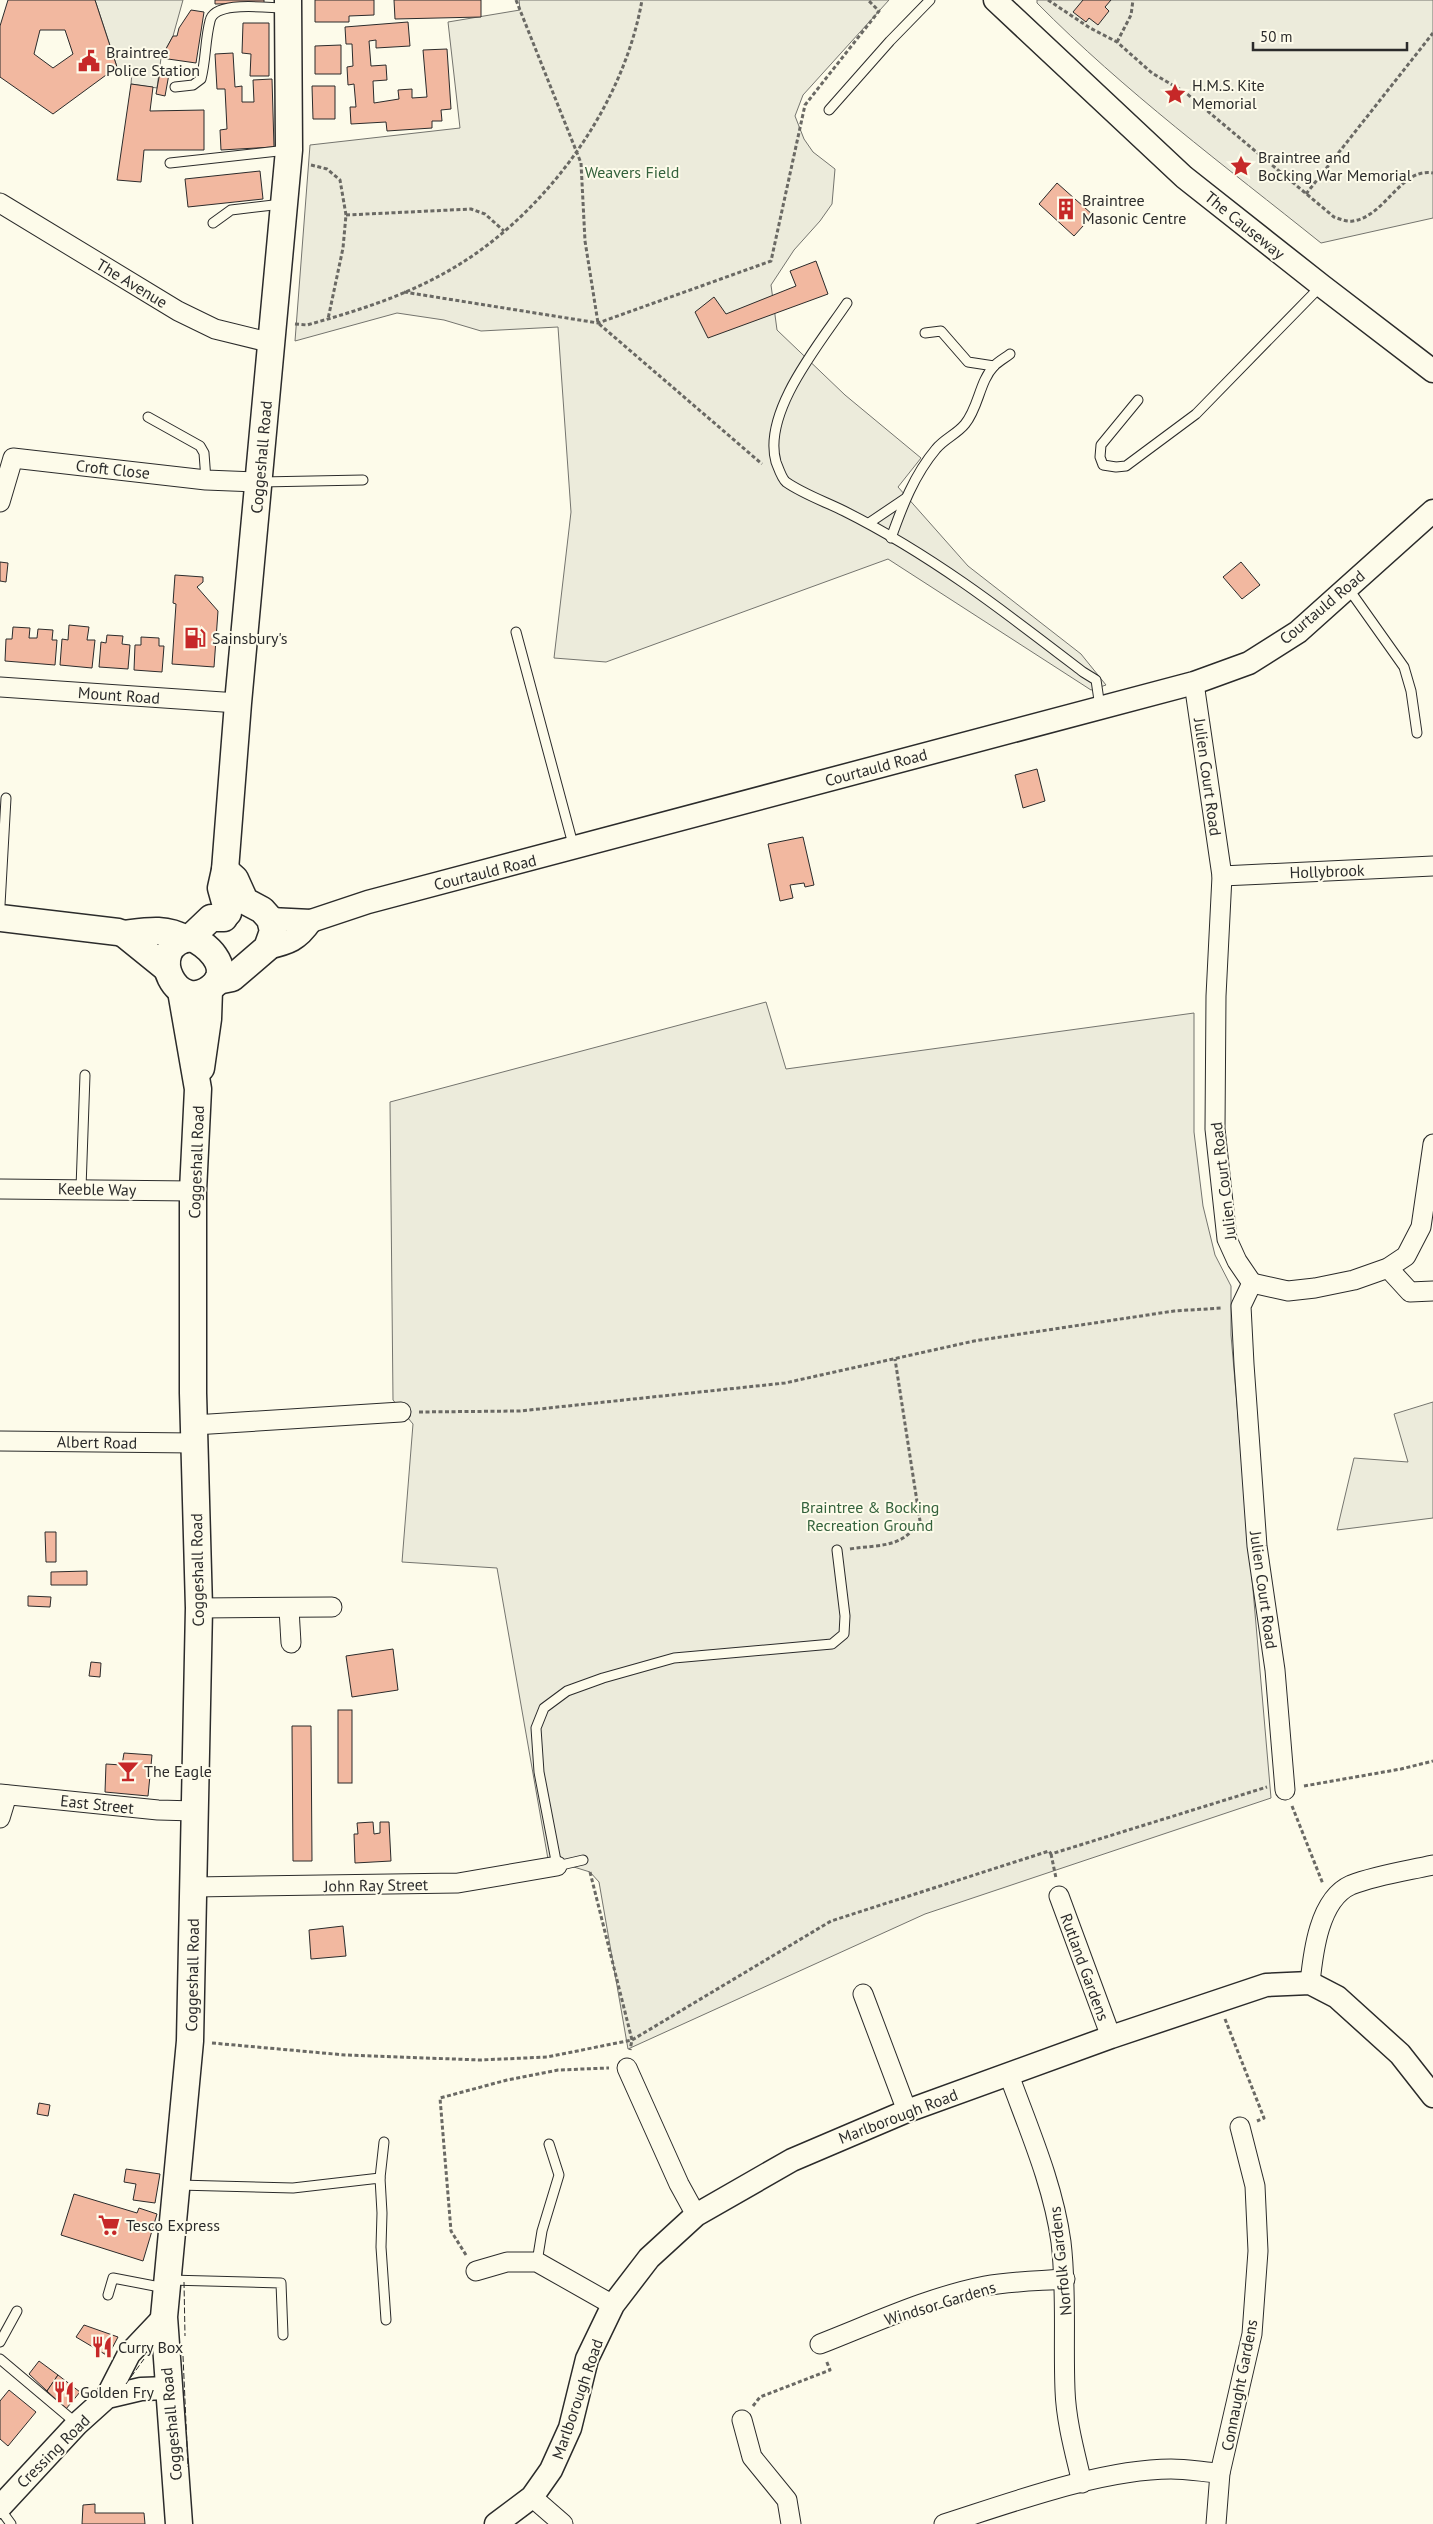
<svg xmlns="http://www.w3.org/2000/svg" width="1433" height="2524" font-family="'PT Sans',sans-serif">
<rect width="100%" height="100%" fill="#fdfbea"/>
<!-- green -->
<g fill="#ecebdb" stroke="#74746e">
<path d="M95 0H183L173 36 161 58 157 88 131 84 132 72 117 67Z"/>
<path d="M519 0H889L803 95 795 116 804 139 813 152 835 169 832 204 820 221 794 250 771 285 777 330 845 395 921 458 898 487 968 566 1081 654 1106 685 1091 690 888 559 606 662 554 658 571 512 558 327 481 331 444 320 397 313 295 341 310 145 460 128 448 22 520 10Z"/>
<path d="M1037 0H1433V218L1321 243C1225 166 1124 91 1037 3Z"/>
<path d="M766 1002 786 1069 1194 1013V1132L1203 1206 1215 1255 1231 1286V1335L1271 1798 925 1914 628 2049 599 1882 590 1872 548 1859 497 1568 402 1562 413 1424 393 1400 390 1102Z"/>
<path d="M1433 1402V1518L1337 1530 1354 1458 1408 1462 1394 1414Z"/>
</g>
<!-- building -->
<g fill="#f2b8a0" stroke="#2b2b2b" fill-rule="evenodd">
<path d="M8 0H95L117 67 53 114 0 77V26ZM40 30H65L73 54 53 68 34 54Z"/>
<path d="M215 0H264V3L215 4Z"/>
<path d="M315 0H374V15L349 16V22H315Z"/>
<path d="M394 0H481V17L395 19Z"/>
<path d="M1083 0H1111L1105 7 1109 11 1098 25 1089 18 1086 22 1073 12Z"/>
<path d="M191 10 204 12 196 63 161 58 173 36H177L179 28Z"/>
<path d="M408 22 410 46 376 48V40L369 41 371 66 386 65 387 80 373 81 374 103 399 99 398 90 412 89V98L427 97 423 50 447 49 451 109 441 110 442 121H432V128L387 131 386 122 351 124 350 107H356L354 84 348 85 347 67 353 66 352 44H346L345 27Z"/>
<path d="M243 23H269V76H250L251 54 242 53Z"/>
<path d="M341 45V74H315V46Z"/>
<path d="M233 53 235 87 242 86V102H254L253 80 272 79 274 147 221 150 220 130 227 129 225 89H217L215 54Z"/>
<path d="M160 72 169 74 165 96 156 94Z"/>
<path d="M131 84 153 87 150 111 204 110V150H144L141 182 117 180Z"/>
<path d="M312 86H335V119H313Z"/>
<path d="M260 171 263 199 188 207 185 179Z"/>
<path d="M1057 183 1093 215 1074 236 1039 204Z"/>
<path d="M816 261 828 294 708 338 695 312 714 297 726 314 796 286 790 271Z"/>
<path d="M0 562 8 563 6 582 0 581Z"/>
<path d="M1241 562 1260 585 1242 599 1223 577Z"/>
<path d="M175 575 203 577V582L197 587 218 611 214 667 172 664 176 604 173 603Z"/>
<path d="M69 625 89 627 87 640H95L92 668 60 665 62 639 68 640Z"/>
<path d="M13 627 30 628 29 638H37L38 629 53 630 52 640H57L55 665 5 661 6 639H12Z"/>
<path d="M107 635 123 636 122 644 130 645 128 669 99 667 101 642 106 643Z"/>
<path d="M141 637 159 638V646H164L162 672 134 670 135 645H141Z"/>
<path d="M1037 769 1045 801 1023 808 1015 775Z"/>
<path d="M803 837 814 885 805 887 804 883 790 885 793 898 780 901 768 844Z"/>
<path d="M45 1532H56V1562H46Z"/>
<path d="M87 1571V1585H51V1572Z"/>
<path d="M28 1596 51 1597 50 1607 28 1606Z"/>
<path d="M393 1649 398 1690 352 1697 346 1656Z"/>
<path d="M91 1662 101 1663 100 1677 89 1676Z"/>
<rect x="338" y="1710" width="14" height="73"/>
<path d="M292 1726H311L312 1861H293Z"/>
<path d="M124 1753 152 1755 148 1796 105 1792 106 1764 122 1765Z"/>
<path d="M373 1822 374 1834 380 1833V1822H389L391 1861 355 1863 354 1834H358L357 1823Z"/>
<path d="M343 1926 346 1956 311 1959 309 1930Z"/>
<path d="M39 2103 50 2105 48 2116 37 2114Z"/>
<path d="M126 2169 160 2174 155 2203 133 2200 136 2184 124 2182Z"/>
<path d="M74 2194 137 2213 139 2208 157 2214 143 2261 61 2235Z"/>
<path d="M84 2325 118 2337 108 2356 76 2337Z"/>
<path d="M39 2361 58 2375 47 2391 29 2374Z"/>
<path d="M58 2375 80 2392 66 2409 47 2391Z"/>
<path d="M9 2390 36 2412 8 2446 0 2439V2401Z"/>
<path d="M95 2504V2513H144L145 2524H82L83 2505Z"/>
</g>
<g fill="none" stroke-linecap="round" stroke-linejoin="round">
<!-- service casing -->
<g stroke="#2b2b2b" stroke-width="11">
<g id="service">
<path d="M175 87 193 85 201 79C206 60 205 40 210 21 214 0 267 8 285 8"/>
<path d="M829 110 890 41 930 0"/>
<path d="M170 163 287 150"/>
<path d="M213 223 231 210 282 204"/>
<path d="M847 303C820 343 762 412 776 462 778 467 782 479 786 482 803 494 826 502 844 511 932 555 1005 612 1083 672L1096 680 1100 707"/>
<path d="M925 333 941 331 968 362 994 366"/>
<path d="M1138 400 1101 445 1100 457 1103 465 1116 467 1126 466 1196 414 1321 286"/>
<path d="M148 417 200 446 204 453 206 480"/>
<path d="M261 482 363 480"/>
<path d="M869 523 906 498"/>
<path d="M891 538C902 507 914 475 936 449 944 439 957 434 965 424 979 407 979 382 994 366 999 361 1005 358 1010 354"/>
<path d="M1348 588 1404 667 1411 691 1417 733"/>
<path d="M516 632 574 848"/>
<path d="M0 905 6 798"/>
<path d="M81 1188 85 1075"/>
<path d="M583 1860 557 1866 539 1772 536 1728 544 1708 567 1691 603 1678 674 1658 832 1644 844 1634 845 1616 837 1550"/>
<path d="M380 2178 384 2142"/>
<path d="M178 2185 293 2188 380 2178 382 2213 381 2247 386 2320"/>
<path d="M537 2262 542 2231 559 2175 549 2144"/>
<path d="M169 2280 281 2283 283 2335"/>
<path d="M108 2295 113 2278 165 2288"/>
<path d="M0 2342 17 2311"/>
<path d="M0 2359 76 2423"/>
<path d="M0 2509 11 2524"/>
</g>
</g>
<!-- minor casing -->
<g stroke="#2b2b2b" stroke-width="21">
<g id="minor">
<path d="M0 203 178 311 215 329 272 343"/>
<path d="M0 502 13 458 206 480 258 482"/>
<path d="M1194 683 1222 876 1216 996 1215 1129 1227 1239 1237 1261 1252 1283"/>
<path d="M0 687 238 703"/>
<path d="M1222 876 1433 866"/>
<path d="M0 1189 193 1191"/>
<path d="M1388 1268 1410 1292 1433 1291"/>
<path d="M1252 1283 1241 1306 1244 1364 1257 1546 1275 1670 1285 1790"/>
<path d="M1252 1283 1288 1291 1315 1288 1354 1280 1388 1268 1406 1256 1421 1227 1433 1144"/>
<path d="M194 1425 401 1412"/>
<path d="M0 1441 194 1443"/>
<path d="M199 1608 332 1607"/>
<path d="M289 1609 291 1643"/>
<path d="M0 1794 158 1810 195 1811"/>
<path d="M0 1818 7 1795"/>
<path d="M194 1887 458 1883 557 1866"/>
<path d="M1059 1896 1111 2037"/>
<path d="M1310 1983C1313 1953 1319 1899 1351 1885 1377 1875 1406 1871 1433 1865"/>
<path d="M863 1994 907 2111"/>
<path d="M627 2068 679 2184 696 2215"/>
<path d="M1009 2075C1029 2130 1053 2184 1061 2242 1067 2291 1063 2340 1065 2390 1066 2421 1075 2453 1082 2483"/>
<path d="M476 2271 507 2262H537L613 2305"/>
<path d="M820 2344C874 2323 929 2297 985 2286 1012 2281 1038 2281 1065 2279"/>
<path d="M742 2420 752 2457 787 2500 791 2524"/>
<path d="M532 2497 563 2524"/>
<path d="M944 2524C1010 2503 1102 2469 1171 2469 1187 2469 1204 2472 1220 2473"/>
<path d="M1216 2524 1220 2473 1252 2334 1258 2251 1255 2186 1240 2127"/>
</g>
</g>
<!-- tertiary casing -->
<g stroke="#2b2b2b" stroke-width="25">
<g id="tertiary">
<path d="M995 0 1184 177 1322 286 1433 371"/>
<path d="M270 919 311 921 368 902 1194 683 1249 663 1298 632 1433 511"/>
<path d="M267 948C289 943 298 940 311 921"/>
<path d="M107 2397 129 2354 164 2317"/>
<path d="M0 2507 77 2424 107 2397 141 2389 169 2388"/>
<path d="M496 2524 532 2497 551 2470 570 2428 587 2359 613 2305 649 2258 696 2215 792 2160 907 2111 1111 2037 1266 1985 1310 1983 1337 1997 1400 2054 1433 2096"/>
</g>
</g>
<!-- secondary casing -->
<g stroke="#2b2b2b" stroke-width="29">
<g id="secondary">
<path d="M228 913 221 888 225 870 238 703 289 150 288 0"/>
<path d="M0 918 118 932 124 934 166 968"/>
<path d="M124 934C147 931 165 927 186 939"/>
<path d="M190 938C206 942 231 967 215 984 178 1021 142 946 190 938Z"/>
<path d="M190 938 211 918H224"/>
<path d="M217 981 232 978 267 948 273 931 270 919 262 910 245 901 235 879 225 870"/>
<path d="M201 1068 208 1019 209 990"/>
<path d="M179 2524 164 2317 190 2041 199 1608 193 1393V1191L198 1089 181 991"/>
</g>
</g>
<!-- path -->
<g stroke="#6a6964" stroke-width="3" stroke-dasharray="4 2.5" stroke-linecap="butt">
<path d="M516 0 581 163 585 241 598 323 762 464"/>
<path d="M1048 0 1090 28 1117 42 1152 73 1186 93 1334 217C1340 219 1347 222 1353 221 1386 216 1401 167 1433 173"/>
<path d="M1117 42 1131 15 1133 0"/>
<path d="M311 165 327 169 340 180 346 215 343 248 328 319"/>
<path d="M1306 194 1433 33"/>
<path d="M346 215 471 209 485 214 504 231"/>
<path d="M404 292 598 323 771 261 805 105 879 11 868 0"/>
<path d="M295 324 307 325C353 312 399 298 441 275 540 222 623 110 642 0"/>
<path d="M419 1412 520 1411 785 1383 974 1341 1174 1311 1222 1308"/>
<path d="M850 1549C881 1544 901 1549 920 1521L895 1359"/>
<path d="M1304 1786 1401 1769 1433 1761"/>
<path d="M1292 1806 1323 1884"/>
<path d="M1051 1854 1056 1878"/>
<path d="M590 1872 632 2040 630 2050"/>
<path d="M1225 2019 1264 2118 1257 2121"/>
<path d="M212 2043 345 2055 480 2060 547 2057 632 2040 831 1921 1049 1851 1051 1854 1267 1787"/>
<path d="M466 2255 451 2231 440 2098 507 2080 558 2070 609 2068"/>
<path d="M753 2406 760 2397 830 2370 826 2360"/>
</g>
<!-- service -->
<use href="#service" stroke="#fdfbea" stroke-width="9"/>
<!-- minor -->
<use href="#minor" stroke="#fdfbea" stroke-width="19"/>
<!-- tertiary -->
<use href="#tertiary" stroke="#fdfbea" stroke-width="22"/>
<!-- secondary -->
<use href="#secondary" stroke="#fdfbea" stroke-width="26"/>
<!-- fence -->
<g stroke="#2b2b2b" stroke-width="1" stroke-dasharray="6 2.5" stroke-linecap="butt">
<path d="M184 2282 185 2336"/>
<path d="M183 2356 188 2467"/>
<path d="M126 2384 144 2359"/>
</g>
</g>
<!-- icons -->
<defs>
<g id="civic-bare" transform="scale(1.725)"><path d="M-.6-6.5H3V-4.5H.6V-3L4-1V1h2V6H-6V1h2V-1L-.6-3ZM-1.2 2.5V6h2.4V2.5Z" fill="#c62828" stroke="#fdfbea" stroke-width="2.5" paint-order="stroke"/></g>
<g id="sight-bare" transform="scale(1.725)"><path d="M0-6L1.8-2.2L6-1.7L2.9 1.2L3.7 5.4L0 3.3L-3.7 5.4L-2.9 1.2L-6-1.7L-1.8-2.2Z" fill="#c62828" stroke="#fdfbea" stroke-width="2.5" paint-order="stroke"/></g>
<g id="building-bare" transform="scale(1.725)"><path d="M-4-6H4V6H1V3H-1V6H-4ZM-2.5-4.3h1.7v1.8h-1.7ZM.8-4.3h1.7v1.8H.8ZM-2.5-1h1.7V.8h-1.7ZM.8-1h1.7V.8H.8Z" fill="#c62828" stroke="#fdfbea" stroke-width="2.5" paint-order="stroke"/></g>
<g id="fuel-bare" transform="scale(1.725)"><path d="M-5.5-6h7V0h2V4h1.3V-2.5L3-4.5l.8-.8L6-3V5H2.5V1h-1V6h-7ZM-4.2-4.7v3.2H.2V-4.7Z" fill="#c62828" stroke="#fdfbea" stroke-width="2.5" paint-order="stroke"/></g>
<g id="bar-bare" transform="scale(1.725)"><path d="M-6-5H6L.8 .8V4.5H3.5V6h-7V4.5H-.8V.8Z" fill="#c62828" stroke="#fdfbea" stroke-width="2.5" paint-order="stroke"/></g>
<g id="supermarket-bare" transform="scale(1.725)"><path d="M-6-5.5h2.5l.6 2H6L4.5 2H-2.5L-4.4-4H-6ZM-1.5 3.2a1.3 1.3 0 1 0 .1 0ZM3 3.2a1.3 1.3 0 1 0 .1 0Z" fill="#c62828" stroke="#fdfbea" stroke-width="2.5" paint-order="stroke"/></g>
<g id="restaurant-bare" transform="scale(1.725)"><path d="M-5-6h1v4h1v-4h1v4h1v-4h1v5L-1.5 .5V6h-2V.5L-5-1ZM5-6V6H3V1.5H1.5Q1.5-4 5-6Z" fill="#c62828" stroke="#fdfbea" stroke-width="2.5" paint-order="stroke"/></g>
</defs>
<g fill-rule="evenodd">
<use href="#civic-bare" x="89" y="61"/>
<use href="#sight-bare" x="1175" y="94"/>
<use href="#sight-bare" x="1241" y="166"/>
<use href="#building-bare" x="1066" y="209"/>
<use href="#fuel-bare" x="195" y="638"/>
<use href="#bar-bare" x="128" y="1771"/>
<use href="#supermarket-bare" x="109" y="2225"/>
<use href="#restaurant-bare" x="102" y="2347"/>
<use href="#restaurant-bare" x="64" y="2392"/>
</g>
<g text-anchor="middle" stroke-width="4" stroke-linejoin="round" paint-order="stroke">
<!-- poi labels -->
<g font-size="16" fill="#2b2b2b" stroke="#fdfbea" text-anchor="start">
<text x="106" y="58">Braintree<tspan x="106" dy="18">Police Station</tspan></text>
<text x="1192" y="91">H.M.S. Kite<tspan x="1192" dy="18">Memorial</tspan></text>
<text x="1258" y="163">Braintree and<tspan x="1258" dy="18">Bocking War Memorial</tspan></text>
<text x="1082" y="206">Braintree<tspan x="1082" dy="18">Masonic Centre</tspan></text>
<text x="212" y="644">Sainsbury's</text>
<text x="144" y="1777">The Eagle</text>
<text x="126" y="2231">Tesco Express</text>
<text x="118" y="2353">Curry Box</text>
<text x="80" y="2398">Golden Fry</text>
</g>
<!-- park labels -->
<g font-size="16" fill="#34623c" stroke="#fdfbea">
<text x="632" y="178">Weavers Field</text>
<text x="870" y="1513">Braintree &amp; Bocking<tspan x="870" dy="18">Recreation Ground</tspan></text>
</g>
<!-- street labels -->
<g font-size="16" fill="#2b2b2b" stroke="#fdfbea">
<text transform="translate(1245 225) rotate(39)" y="6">The Causeway</text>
<text transform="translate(132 283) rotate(31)" y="6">The Avenue</text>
<text transform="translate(261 457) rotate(-85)" y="6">Coggeshall Road</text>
<text transform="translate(113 469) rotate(6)" y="6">Croft Close</text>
<text transform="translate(1322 607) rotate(-40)" y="6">Courtauld Road</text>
<text transform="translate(119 695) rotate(4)" y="6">Mount Road</text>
<text transform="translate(876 767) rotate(-15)" y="6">Courtauld Road</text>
<text transform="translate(1208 777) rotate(82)" y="6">Julien Court Road</text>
<text transform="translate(1327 871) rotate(-2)" y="6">Hollybrook</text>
<text transform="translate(485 872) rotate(-14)" y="6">Courtauld Road</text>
<text transform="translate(196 1162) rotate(-88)" y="6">Coggeshall Road</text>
<text transform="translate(1223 1181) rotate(-97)" y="6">Julien Court Road</text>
<text transform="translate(97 1189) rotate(1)" y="6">Keeble Way</text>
<text transform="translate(97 1442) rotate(1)" y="6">Albert Road</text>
<text transform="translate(197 1570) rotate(-91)" y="6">Coggeshall Road</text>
<text transform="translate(1264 1590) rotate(82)" y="6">Julien Court Road</text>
<text transform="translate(97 1804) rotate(6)" y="6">East Street</text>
<text transform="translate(376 1885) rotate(-1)" y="6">John Ray Street</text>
<text transform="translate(1085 1967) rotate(70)" y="6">Rutland Gardens</text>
<text transform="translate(192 1975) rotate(-89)" y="6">Coggeshall Road</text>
<text transform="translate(898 2116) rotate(-21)" y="6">Marlborough Road</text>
<text transform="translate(1060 2261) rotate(-96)" y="6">Norfolk Gardens</text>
<text transform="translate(940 2303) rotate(-17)" y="6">Windsor Gardens</text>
<text transform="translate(1239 2385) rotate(-79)" y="6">Connaught Gardens</text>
<text transform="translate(577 2399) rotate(-71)" y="6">Marlborough Road</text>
<text transform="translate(171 2424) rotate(-95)" y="6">Coggeshall Road</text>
<text transform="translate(53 2451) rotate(-45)" y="6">Cressing Road</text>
</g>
</g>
<!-- scale -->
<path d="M1253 42v8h154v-8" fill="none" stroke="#2b2b2b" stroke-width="2.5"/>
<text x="1260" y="42" font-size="15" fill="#2b2b2b" stroke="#fdfbea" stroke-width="4" paint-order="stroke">50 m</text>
</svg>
